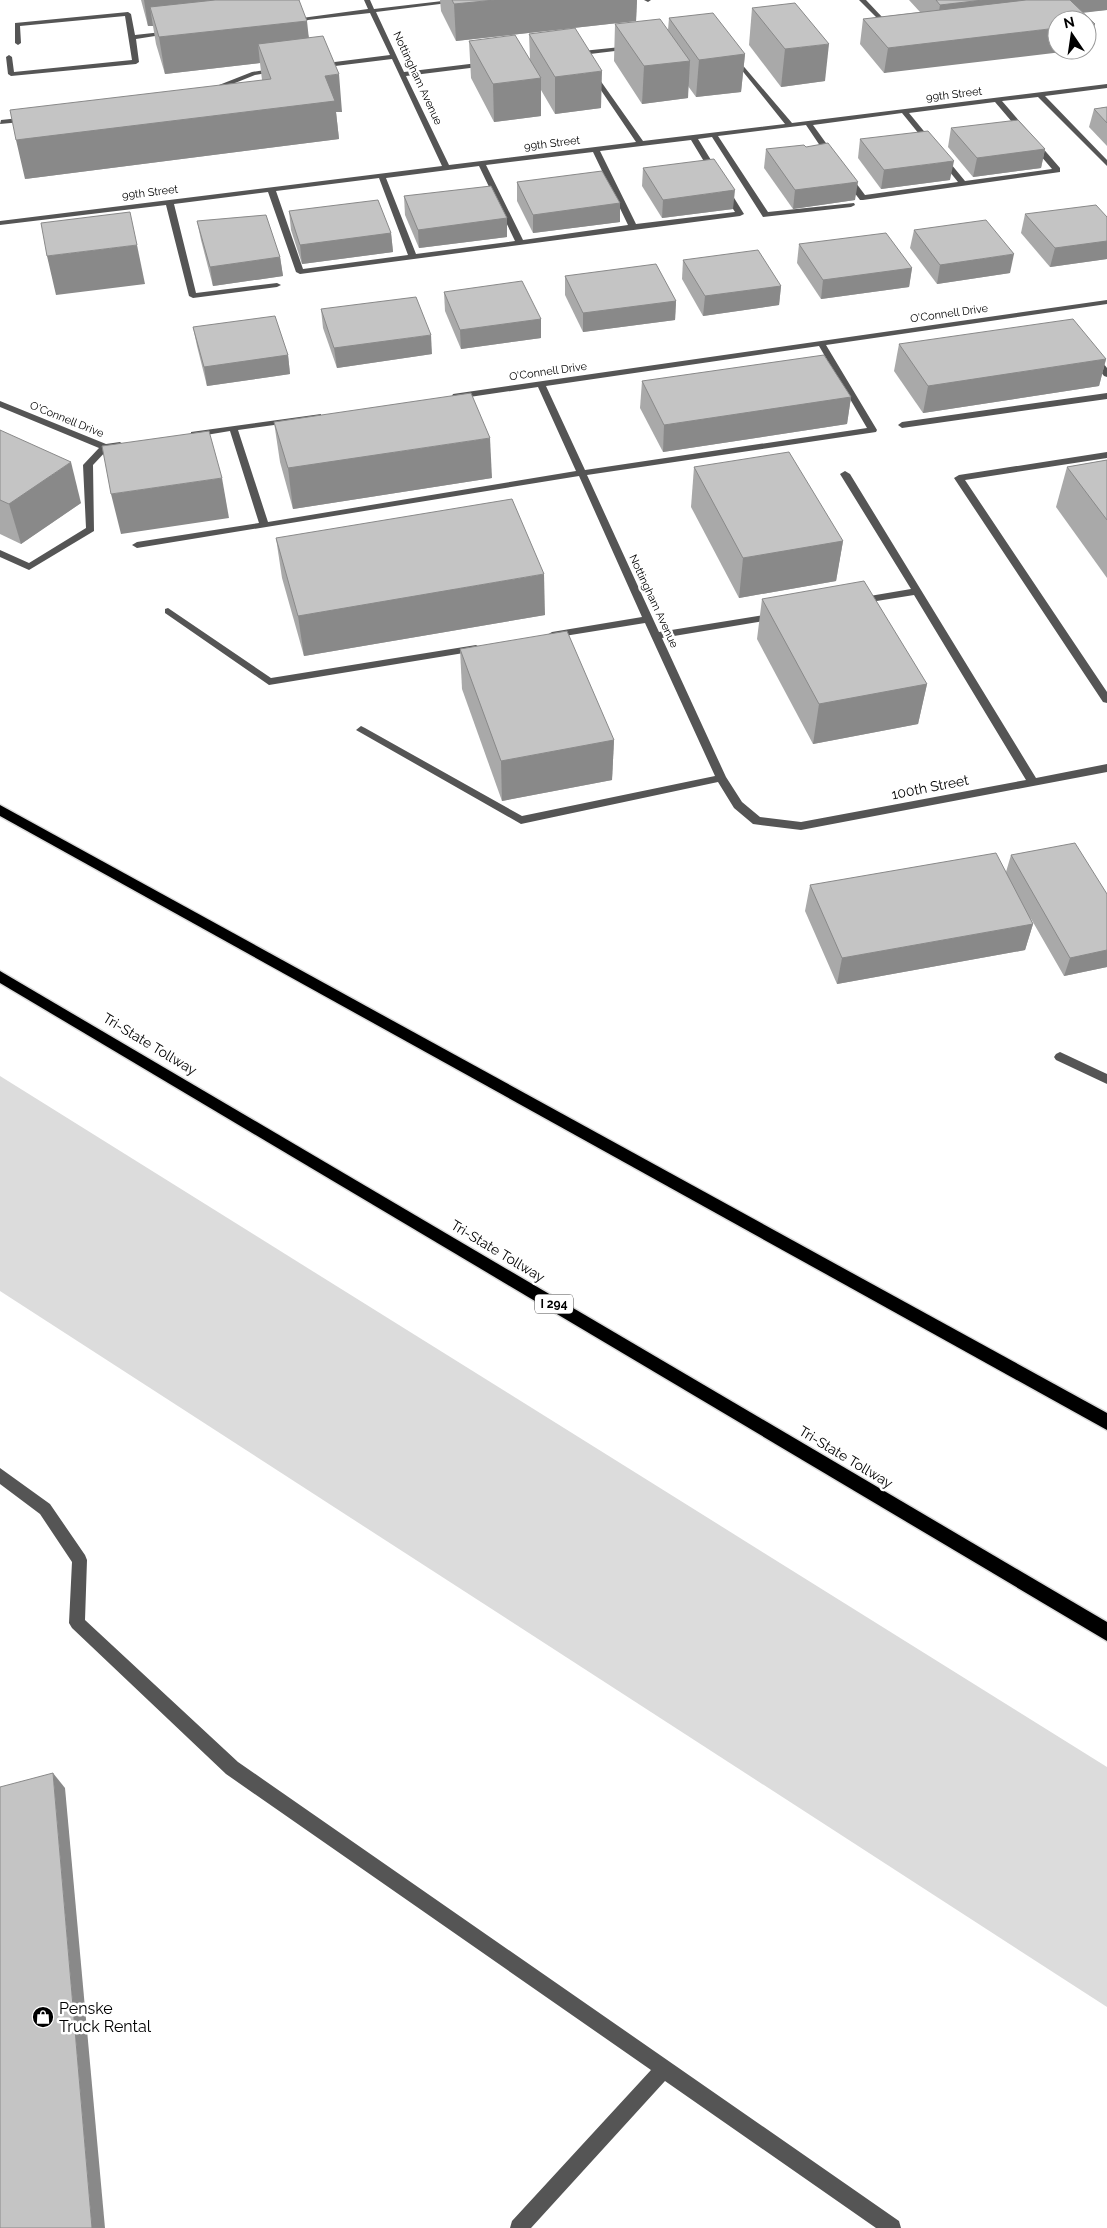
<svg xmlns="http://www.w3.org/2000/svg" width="1107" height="2228" font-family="Raleway,sans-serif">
<rect width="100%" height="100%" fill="#fff"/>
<!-- green -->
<path fill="#dcdcdc" d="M0 1076 1107 1767V2007L0 1291Z"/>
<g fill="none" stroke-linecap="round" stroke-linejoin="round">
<!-- highway casing -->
<g stroke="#dbdbdb" stroke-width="3">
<g id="highway">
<path d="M0 805 1107 1413V1430L0 816Z"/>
<path d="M0 971 1107 1622V1641L0 983Z"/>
</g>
</g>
<!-- minor -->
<g fill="#555" fill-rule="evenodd">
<path d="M364 0H370L374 9 451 0H472L376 12 404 72 486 62 489 64 486 66 406 76 449 165 636 142 590 74 593 72 595 73 643 141 785 124 732 58V56L734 55 792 123 1107 84V88L1045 96 1107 160V166L1038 97 1002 101 1060 168V172L863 200H860L844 179V175H850L865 195 958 182 902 113 813 125 836 157 832 159H829L806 125 718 136 768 212 854 203 855 205 851 207 763 217 712 137 698 139 719 173 715 175 711 173 691 140 600 151 636 224 735 212 721 190 725 188H728L744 214 740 216 300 274 296 272 268 192 174 204 196 293 277 283 281 285 277 287 193 298 189 296 166 205 0 225V221L442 166 392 59 319 68 316 66 319 64 390 55 370 13 290 22 287 20 368 9ZM995 102 1052 169 965 181 909 113ZM593 152 628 225 523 240 486 165ZM479 166 515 241 416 254 386 178ZM379 178 408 255 303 269 276 191Z"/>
<path d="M644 0H651L648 2Z"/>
<path d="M859 0H866L883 18V20H879Z"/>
<path d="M128 12 131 14 135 35 171 31 174 33 136 39 139 62 136 64 11 76 8 74 6 57 9 55 12 57 14 72 132 60 125 16 20 26 21 43 18 45 15 43V23Z"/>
<path d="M630 46 633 48 632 49 573 56 570 54 573 52Z"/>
<path d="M277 68 279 69V71L255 75 225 87 228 97 224 99 220 97 219 85 252 72Z"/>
<path d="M29 117 33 119 32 121 0 124 1 120Z"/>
<path d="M1107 300V304L826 345 877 430 876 432 587 475 659 632 776 613 781 616 776 619 662 638 726 777 742 802 760 817 801 822 1026 780 914 595 858 604 853 601 858 598 911 589 840 474 845 471 850 474 1036 778 1107 764V772L801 830 753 824 734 808 718 782 521 824 356 730 361 726 365 728 522 816 715 776 645 623 552 638 547 635 552 632 642 617 579 476 137 548 132 545 137 542 259 523 230 431 194 437 191 436V432L321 414V418L318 419 238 430 268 522 576 471 538 387 456 399 452 396 453 394ZM819 346 867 428 585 470 546 386Z"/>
<path d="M1090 354H1096L1107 368V377L1104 376 1090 358Z"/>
<path d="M1107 393V399L902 428 898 425 902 422Z"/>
<path d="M0 401 106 444 120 442 124 445 108 449 93 465 94 531 29 570 0 557V550L29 563 86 528 83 465 99 448 0 407Z"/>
<path d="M1107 452V458L965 480 1107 692V703L1103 702 954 478 959 475Z"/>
<path d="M168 608 271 678 476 645 481 648 476 651 269 685 165 613V609Z"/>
<path d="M1060 1052 1107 1074V1084L1056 1060 1054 1057 1056 1054Z"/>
<path d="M0 1468 50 1504 85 1555 87 1560 85 1620 238 1762 899 2221 901 2228H876L665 2081 531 2228H510L512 2221 651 2070 226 1774 72 1628 69 1623 72 1562 40 1514 0 1484Z"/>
</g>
<!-- highway -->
<use href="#highway" fill="#000" fill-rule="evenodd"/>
</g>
<!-- wall -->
<g fill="#a9a9a9">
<path d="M141 0H299L309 38 342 112H336L339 139 25 179 262 80 260 63 165 74 156 44 153 26H148Z"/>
<path d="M440 0H637L636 21 456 41 441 11Z"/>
<path d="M909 0H1107V10L1083 12 884 73 860 44 863 19 920 12Z"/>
<path d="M752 8 825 81 781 87 749 45Z"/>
<path d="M669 18 745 54 741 92 696 97 688 86V98L642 104 614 61 615 24 668 30Z"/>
<path d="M529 34 601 108 555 114 541 90V116L494 122 471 78 469 41 530 59Z"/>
<path d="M1107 107V146L1089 127 1094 109Z"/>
<path d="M951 128 1045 149 1041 168 973 177 948 147Z"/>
<path d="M860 139 950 180 881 189 858 158Z"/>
<path d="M806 147 855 200 793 209 764 168 766 149Z"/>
<path d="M643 168 733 209 662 218 642 186Z"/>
<path d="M517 182 620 203V222L533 233 517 201Z"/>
<path d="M404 196 507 218V237L419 248 405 215Z"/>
<path d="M289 211 391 233 393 252 302 264 291 230Z"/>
<path d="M1025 214 1107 217V259L1050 267 1021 233Z"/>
<path d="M197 221 280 257 283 276 213 286 201 240Z"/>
<path d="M914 230 1010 273 937 284 910 248Z"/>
<path d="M799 244 912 268 909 287 821 299 797 263Z"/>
<path d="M683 260 781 286 779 305 703 316 682 279Z"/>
<path d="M565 276 676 301 675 320 583 332 565 295Z"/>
<path d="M444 292 541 319V338L461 349 445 311Z"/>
<path d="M321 309 432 354 337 368 323 328Z"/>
<path d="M193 327 288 355 290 374 207 386 197 346Z"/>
<path d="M899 344 1106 359 1099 386 923 413 894 371Z"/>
<path d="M642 381 851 397 847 424 663 452 640 408Z"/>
<path d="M274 422 492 478 293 509 280 462Z"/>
<path d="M0 430 81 503 21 544 0 534Z"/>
<path d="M1107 460V578L1056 507 1067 467Z"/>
<path d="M694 467 843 541 836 581 739 598 691 507Z"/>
<path d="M276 538 545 615 304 656 282 578Z"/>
<path d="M762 599 927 684 918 724 813 744 757 639Z"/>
<path d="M460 649 614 740 612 780 502 801 462 689Z"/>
<path d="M1011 855 1107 894V967L1064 976 1030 917 1033 924 1025 950 837 984 805 911 810 885 1006 872Z"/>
</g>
<!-- shaded-wall -->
<g fill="#898989">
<path d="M144 0H288L150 7 153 26H148Z"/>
<path d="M495 0H637L636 21 456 41 454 4Z"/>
<path d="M983 0H1107V10L936 30 940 5Z"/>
<path d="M307 21 311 58 258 44 260 63 165 74 159 37Z"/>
<path d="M1095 24 1089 49H1087V25Z"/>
<path d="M1057 28V50H1079L884 73 888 48Z"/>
<path d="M829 44 825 81 781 87 785 49Z"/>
<path d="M745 54 741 92 696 97 699 60Z"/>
<path d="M690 61 688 98 642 104 644 66Z"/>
<path d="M602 71 601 108 555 114V77Z"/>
<path d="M339 74 342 112H336L339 139 25 179 16 140 325 76Z"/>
<path d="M541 78V116L494 122 493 84Z"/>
<path d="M1045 149 1041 168 973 177 977 158Z"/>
<path d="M954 161 950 180 881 189 884 170Z"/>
<path d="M858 182 855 200 793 209 795 190Z"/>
<path d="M735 190 733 209 662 218 663 200Z"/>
<path d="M620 203V222L533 233V215Z"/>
<path d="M507 218V237L419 248 418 230Z"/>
<path d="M391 233 393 252 302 264 300 245Z"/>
<path d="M1107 241V259L1050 267 1055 248Z"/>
<path d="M137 245 145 284 56 295 47 256Z"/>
<path d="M1014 254 1010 273 937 284 940 265Z"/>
<path d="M280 257 283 276 213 286 210 267Z"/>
<path d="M912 268 909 287 821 299 823 280Z"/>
<path d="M781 286 779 305 703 316 705 296Z"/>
<path d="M676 301 675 320 583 332V313Z"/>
<path d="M541 319V338L461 349 460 330Z"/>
<path d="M431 335 432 354 337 368 334 348Z"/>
<path d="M288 355 290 374 207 386 204 367Z"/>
<path d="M1106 359 1099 386 923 413 928 386Z"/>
<path d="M851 397 847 424 663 452 664 425Z"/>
<path d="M490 438 492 478 293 509 288 468Z"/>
<path d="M71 462 81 503 21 544 9 504Z"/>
<path d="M222 478 229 518 121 534 111 494Z"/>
<path d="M843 541 836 581 739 598 743 558Z"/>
<path d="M544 574 545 615 304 656 298 616Z"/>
<path d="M927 684 918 724 813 744 819 704Z"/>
<path d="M614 740 612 780 502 801 501 761Z"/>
<path d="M1033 924 1025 950 837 984 842 958Z"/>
<path d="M1107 950V967L1064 976 1070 958Z"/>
<path d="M53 1773 65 1788 105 2228H92Z"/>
</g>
<!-- building -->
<g fill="#c4c4c4" stroke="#898989">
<path d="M215 0H299L307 21 159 37 150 7Z"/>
<path d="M452 0H495L454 4Z"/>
<path d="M936 0H983L940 5Z"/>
<path d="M1026 0H1070L1095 24 1087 25V20H1057V28L888 48 863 19Z"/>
<path d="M795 3 829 44 785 49 752 8Z"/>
<path d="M713 13 745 54 699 60 669 18Z"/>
<path d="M660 19 690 61 644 66 615 24Z"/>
<path d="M575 28 602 71 555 77 529 34Z"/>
<path d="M515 35 541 78 493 84 469 41Z"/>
<path d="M323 36 339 74 325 76 335 101 16 140 10 110 271 79 258 44Z"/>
<path d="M1107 107V123L1094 109Z"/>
<path d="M1018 120 1045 149 977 158 951 128Z"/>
<path d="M928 131 954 161 884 170 860 139Z"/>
<path d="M828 143 858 182 795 190 766 149 804 145 806 147Z"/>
<path d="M714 159 735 190 663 200 643 168Z"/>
<path d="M602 171 620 203 533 215 517 182Z"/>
<path d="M491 186 507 218 418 230 404 196Z"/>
<path d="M378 200 391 233 300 245 289 211Z"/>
<path d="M1096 205 1107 217V241L1055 248 1025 214Z"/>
<path d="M130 212 137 245 47 256 41 223Z"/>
<path d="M266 215 280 257 210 267 197 221Z"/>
<path d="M986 220 1014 254 940 265 914 230Z"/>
<path d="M886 233 912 268 823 280 799 244Z"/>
<path d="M758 250 781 286 705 296 683 260Z"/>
<path d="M656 264 676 301 583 313 565 276Z"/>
<path d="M522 281 541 319 460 330 444 292Z"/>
<path d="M416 297 431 335 334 348 321 309Z"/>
<path d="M275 316 288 355 204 367 193 327Z"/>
<path d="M1073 319 1106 359 928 386 899 344Z"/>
<path d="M824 355 851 397 664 425 642 381Z"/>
<path d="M471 393 490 438 288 468 274 422Z"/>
<path d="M0 430 71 462 9 504 0 500Z"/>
<path d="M209 431 222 478 111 494 102 446Z"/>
<path d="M789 452 843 541 743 558 694 467Z"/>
<path d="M1107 460V520L1067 467Z"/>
<path d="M512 499 544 574 298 616 276 538Z"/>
<path d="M864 581 927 684 819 704 762 599Z"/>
<path d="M567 631 614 740 501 761 460 649Z"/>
<path d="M1075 843 1107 894V950L1070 958 1011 855Z"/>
<path d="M996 853 1033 924 842 958 810 885Z"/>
<path d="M53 1773 92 2228H0V1787Z"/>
</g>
<!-- icons -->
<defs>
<g id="shop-disc" transform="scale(1.125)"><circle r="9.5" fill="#000" stroke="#fff"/><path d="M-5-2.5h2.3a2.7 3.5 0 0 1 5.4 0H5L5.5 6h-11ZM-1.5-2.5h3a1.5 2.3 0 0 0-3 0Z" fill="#fff"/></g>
</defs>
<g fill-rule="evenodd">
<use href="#shop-disc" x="43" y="2017"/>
</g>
<g text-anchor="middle" stroke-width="5" stroke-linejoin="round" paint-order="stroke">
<!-- far-street labels -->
<g font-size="11" fill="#000" stroke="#fff">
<text transform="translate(418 78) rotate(65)" y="4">Nottingham Avenue</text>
<text transform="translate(954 94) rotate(-7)" y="4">99th Street</text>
<text transform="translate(552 143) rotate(-7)" y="4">99th Street</text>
<text transform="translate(150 192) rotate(-7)" y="4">99th Street</text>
<text transform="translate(949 313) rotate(-8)" y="4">O'Connell Drive</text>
<text transform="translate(548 371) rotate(-8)" y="4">O'Connell Drive</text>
<text transform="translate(67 419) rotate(22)" y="4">O'Connell Drive</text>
<text transform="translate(654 601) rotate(65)" y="4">Nottingham Avenue</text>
</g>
<!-- shield labels -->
<rect fill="#fff" stroke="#4c4c4c" stroke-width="1" x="535" y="1294.5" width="38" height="19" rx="4"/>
<g font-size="12" font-weight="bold" fill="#000">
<text x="554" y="1308">I 294</text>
</g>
<!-- street labels -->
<g font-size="14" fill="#000" stroke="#fff">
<text transform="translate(930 787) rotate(-11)" y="5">100th Street</text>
<text transform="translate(150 1044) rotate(31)" y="5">Tri-State Tollway</text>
<text transform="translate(498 1251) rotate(31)" y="5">Tri-State Tollway</text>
<text transform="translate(846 1457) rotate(31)" y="5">Tri-State Tollway</text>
</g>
<!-- near-poi labels -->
<g font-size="16" fill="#000" stroke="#fff" text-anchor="start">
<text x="59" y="2014">Penske<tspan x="59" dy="18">Truck Rental</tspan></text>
</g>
</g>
<!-- north arrow -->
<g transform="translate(1072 35) rotate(347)"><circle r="24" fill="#ffffff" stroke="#999999"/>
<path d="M0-4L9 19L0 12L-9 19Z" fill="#000000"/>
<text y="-8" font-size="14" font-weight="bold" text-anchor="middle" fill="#000000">N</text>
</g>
</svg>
